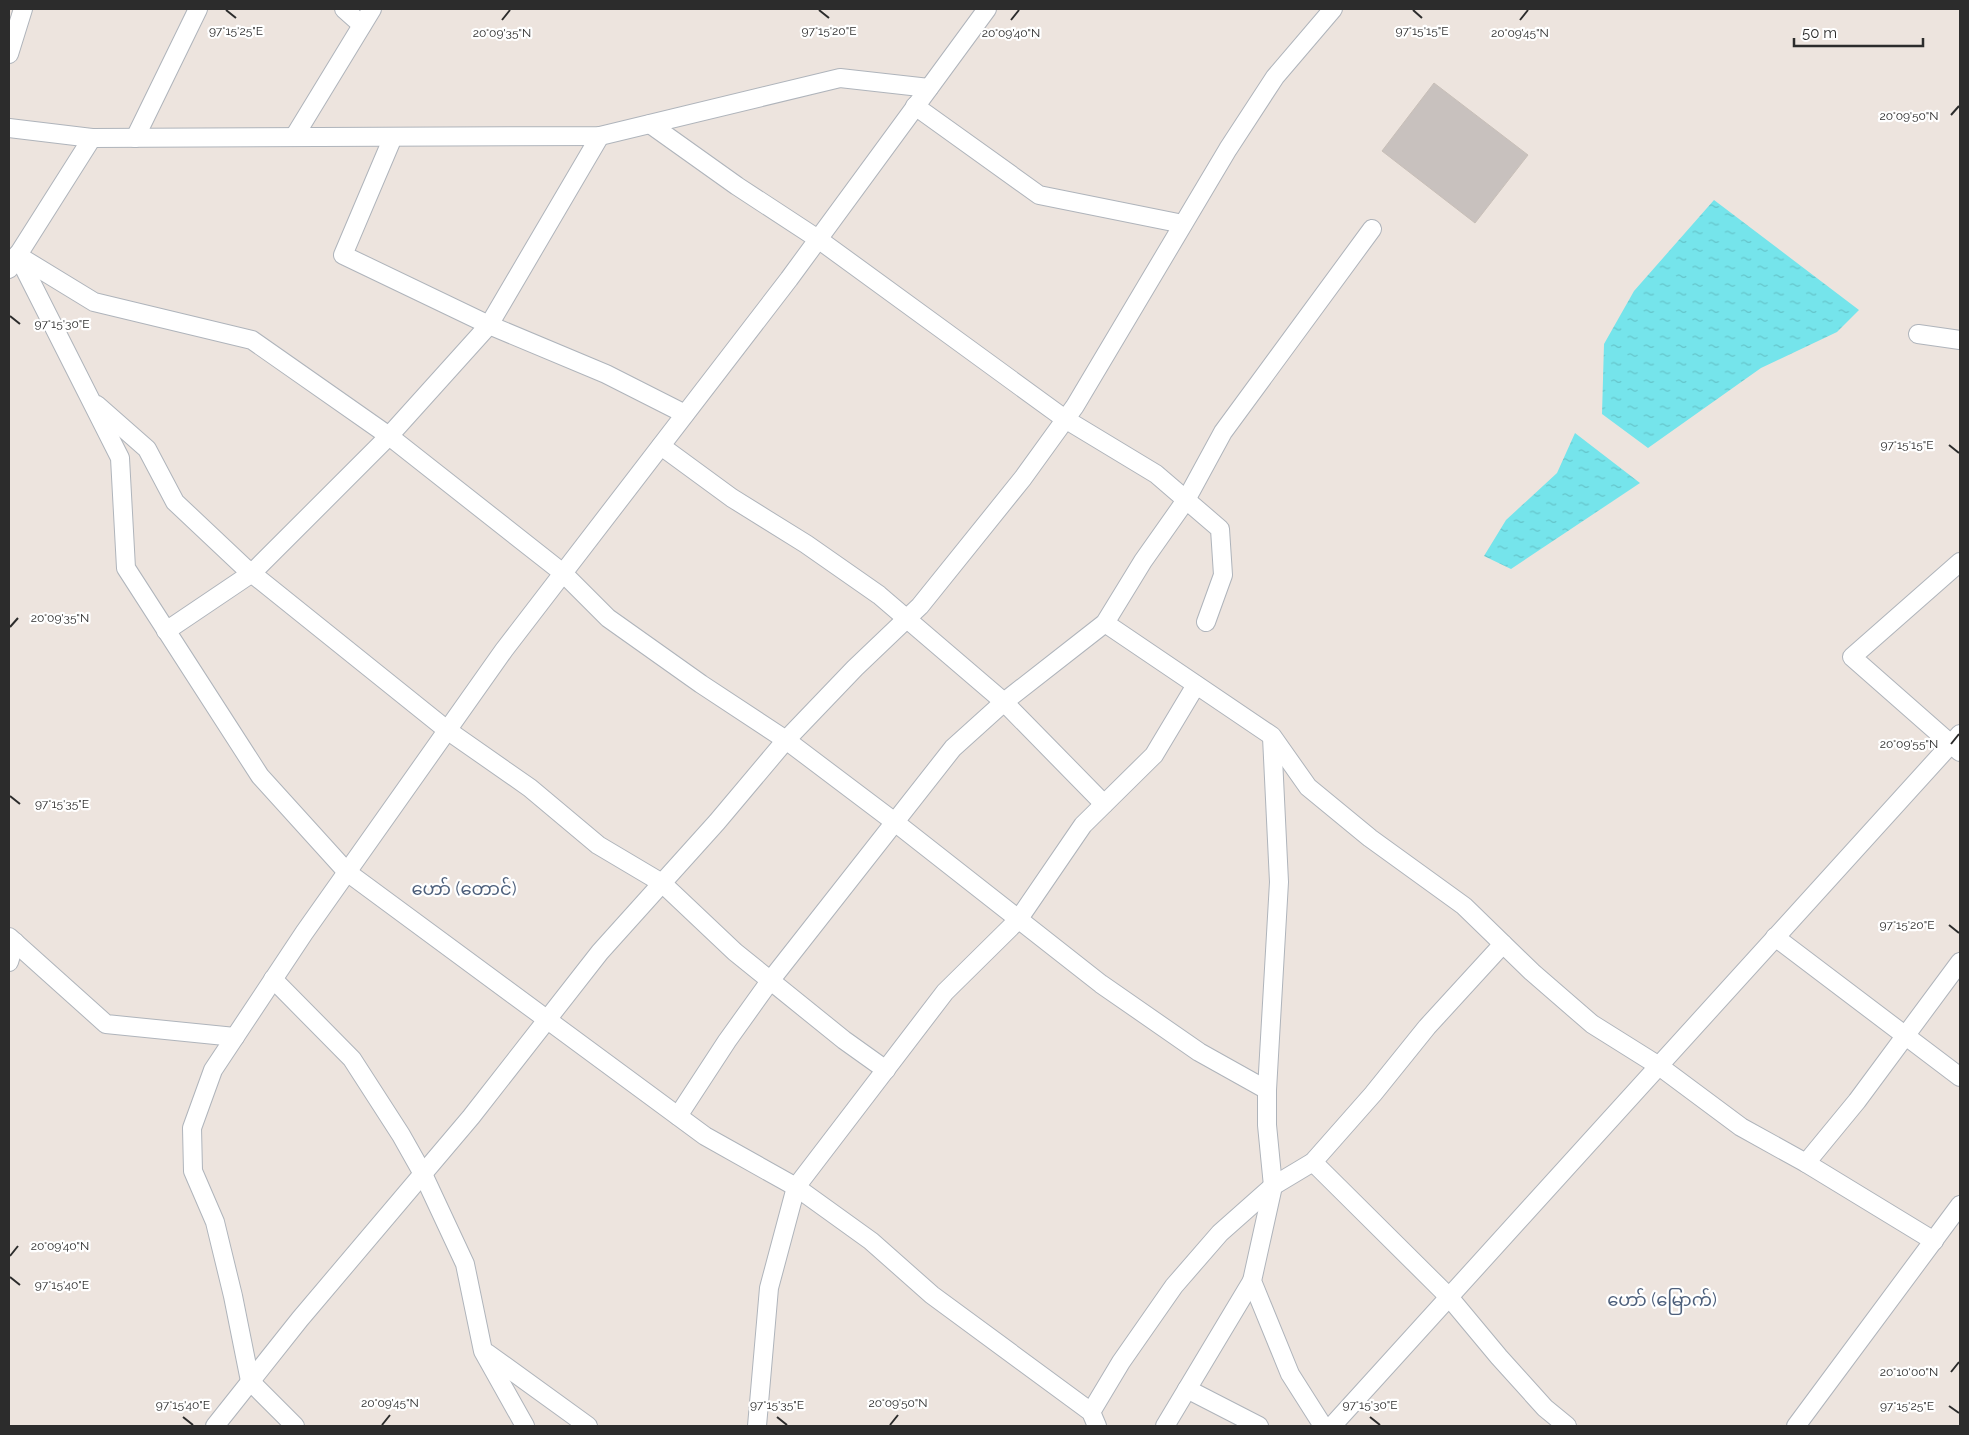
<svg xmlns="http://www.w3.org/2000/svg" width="1969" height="1435" font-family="Raleway,'Noto Sans Myanmar',sans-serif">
<defs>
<pattern id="water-ripples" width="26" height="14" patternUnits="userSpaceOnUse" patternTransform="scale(1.25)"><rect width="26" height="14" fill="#75e4eb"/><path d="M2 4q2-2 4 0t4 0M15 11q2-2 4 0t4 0" fill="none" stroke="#65c4ca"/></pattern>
</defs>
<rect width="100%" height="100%" fill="#ede4de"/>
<!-- water -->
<g fill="url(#water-ripples)">
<path d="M1714 200 1859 310 1837 332 1761 368 1648 448 1602 414 1604 344 1634 291Z"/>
<path d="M1575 433 1640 483 1511 569 1484 556 1506 520 1557 473Z"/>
</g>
<!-- building -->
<path fill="#c8c1be" stroke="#c8bfb8" d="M1434 83 1528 155 1475 223 1382 151Z"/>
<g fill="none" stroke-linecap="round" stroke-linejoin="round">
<!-- street casing -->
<g stroke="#afb4bb" stroke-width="20">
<g id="street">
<path d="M344 9 362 25"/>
<path d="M9 54 23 9"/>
<path d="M915 106 1039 195 1183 224"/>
<path d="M650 124 737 186 818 239 1065 419 1156 474 1220 529 1223 575 1206 622"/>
<path d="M9 128 92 138 600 136 840 78 929 88"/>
<path d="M294 137 372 9"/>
<path d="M393 137 343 255 489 325 606 374 685 414"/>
<path d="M135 138 198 9"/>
<path d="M17 255 94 302 252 340 389 436 563 573 608 618 701 684 786 740 896 823 1101 984 1199 1052 1267 1090"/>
<path d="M18 256 120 458 126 568 260 776 347 872 705 1136 796 1187 871 1241 932 1295 1091 1412 1097 1426"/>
<path d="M9 269 92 138"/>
<path d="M1918 334 1960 340"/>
<path d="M97 405 147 449 175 502 244 567 447 730 530 788 598 845 662 883 735 952 844 1040 886 1070"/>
<path d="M661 446 732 498 806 544 879 595 1004 702 1104 804"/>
<path d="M1960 562 1852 657 1960 752"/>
<path d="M1105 623 1272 736 1308 787 1370 838 1464 906 1532 972 1592 1024 1659 1066 1741 1127 1806 1163 1934 1241"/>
<path d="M166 631 252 573 389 436 489 325 600 136"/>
<path d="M1272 737 1279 882 1267 1090V1125L1273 1186 1252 1281 1290 1374 1323 1426"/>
<path d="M9 937 106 1024 235 1037"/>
<path d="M1775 937 1960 1077"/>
<path d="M9 962 15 942"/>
<path d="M273 979 352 1059 401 1135 423 1174 465 1264 483 1351 525 1426"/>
<path d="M678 1116 727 1041 770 981 953 748 1004 702 1105 623 1143 561 1186 500 1223 432 1372 229"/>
<path d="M1313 1162 1449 1297 1499 1357 1545 1408 1567 1426"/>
<path d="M1806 1163 1857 1101 1960 962"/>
<path d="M487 1353 588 1426"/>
<path d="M1187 1389 1259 1426"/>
<path d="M1091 1412 1121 1362 1174 1286 1220 1233 1273 1186 1313 1162 1373 1094 1427 1027 1503 944"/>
<path d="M215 1426 300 1319 471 1117 600 952 717 822 786 740 855 668 920 606 1023 478 1075 406 1228 149 1275 77 1333 9"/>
<path d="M295 1426 250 1381 233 1296 215 1222 193 1171 192 1128 213 1070 304 933 504 650 789 279 987 9"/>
<path d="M757 1426 769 1288 796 1187 945 992 1018 920 1083 825 1154 755 1196 685"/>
<path d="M1165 1426 1252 1281"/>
<path d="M1332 1426 1960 734"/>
<path d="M1796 1426 1960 1205"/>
</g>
</g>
<!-- street -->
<use href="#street" stroke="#fff" stroke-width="18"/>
</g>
<!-- ticks -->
<path fill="none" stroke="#2c2c2c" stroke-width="2" d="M226 10 236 18M819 10 829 18M1413 10 1422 18M502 20 510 10M1011 20 1019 10M1520 20 1528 10M1951 115 1959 106M10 316 20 324M1949 445 1959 453M10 627 18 618M1951 744 1959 734M10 796 20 804M1949 925 1959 933M10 1256 18 1246M10 1277 20 1285M1951 1372 1959 1362M1949 1406 1959 1413M183 1417 193 1425M777 1417 787 1425M1370 1417 1380 1425M382 1425 390 1415M890 1425 898 1415"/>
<g text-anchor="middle" stroke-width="4.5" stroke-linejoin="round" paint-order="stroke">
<!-- quarter labels -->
<g font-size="18" fill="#4d5f7b" stroke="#fff">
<text x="464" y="895">ဟော် (တောင်)</text>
<text x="1662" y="1306">ဟော် (မြောက်)</text>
</g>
</g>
<g font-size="12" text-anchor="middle" fill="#2c2c2c" stroke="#fff" stroke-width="4.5" stroke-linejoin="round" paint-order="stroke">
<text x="236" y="35">97°15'25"E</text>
<text x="829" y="35">97°15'20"E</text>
<text x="1422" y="35">97°15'15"E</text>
<text x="1011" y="37">20°09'40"N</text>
<text x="502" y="37">20°09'35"N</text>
<text x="1520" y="37">20°09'45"N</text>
<text x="1909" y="120">20°09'50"N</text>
<text x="62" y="328">97°15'30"E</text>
<text x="1907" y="449">97°15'15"E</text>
<text x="60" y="622">20°09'35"N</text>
<text x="1909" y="748">20°09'55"N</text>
<text x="62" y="808">97°15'35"E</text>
<text x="1907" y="929">97°15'20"E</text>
<text x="60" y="1250">20°09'40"N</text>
<text x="62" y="1289">97°15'40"E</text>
<text x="1909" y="1376">20°10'00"N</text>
<text x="390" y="1407">20°09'45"N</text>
<text x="898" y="1407">20°09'50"N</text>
<text x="183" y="1409">97°15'40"E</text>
<text x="777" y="1409">97°15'35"E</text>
<text x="1370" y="1409">97°15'30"E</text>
<text x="1907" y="1410">97°15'25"E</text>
</g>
<!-- border -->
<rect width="1969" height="1435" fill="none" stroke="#2c2c2c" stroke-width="20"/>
<!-- scale -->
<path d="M1794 38v8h129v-8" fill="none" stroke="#2c2c2c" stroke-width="2.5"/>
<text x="1802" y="38" font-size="15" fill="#2c2c2c" stroke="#ffffff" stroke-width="4" paint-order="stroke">50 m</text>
</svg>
